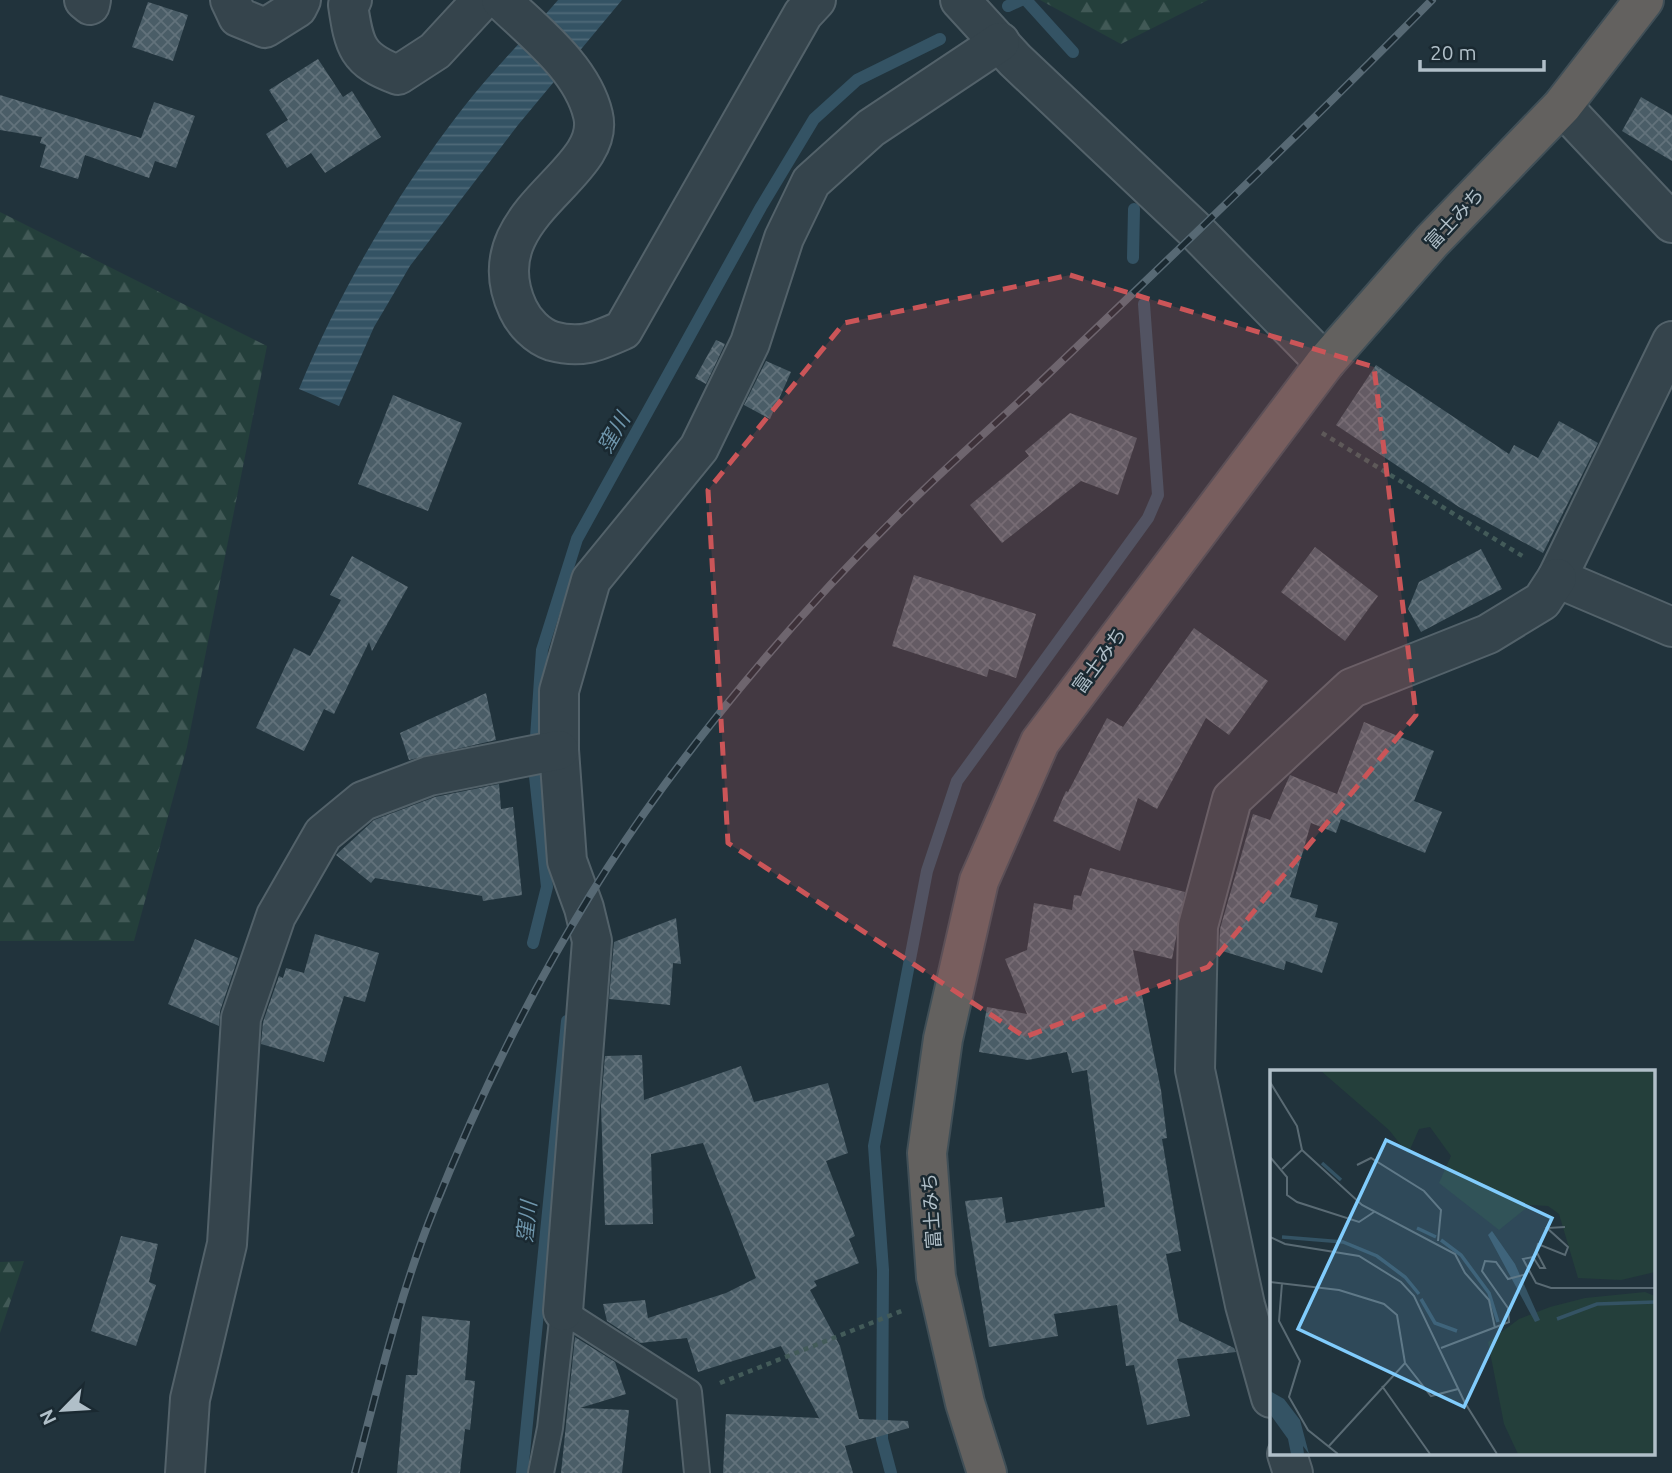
<svg xmlns="http://www.w3.org/2000/svg" width="1672" height="1473" font-family="Ubuntu,'Noto Sans JP',sans-serif">
<defs>
<pattern id="forest-firs" width="22" height="20" patternUnits="userSpaceOnUse" patternTransform="scale(1.75)"><rect width="22" height="20" fill="#243f3b"/><path d="M5 1l3.5 6h-7zM16 11l3.5 6h-7z" fill="#415956"/></pattern>
<pattern id="water-rules" width="6" height="5" patternUnits="userSpaceOnUse" patternTransform="scale(1.75)"><rect width="6" height="5" fill="#345364"/><path d="M0 2.5h6" fill="none" stroke="#4f6a79"/></pattern>
<pattern id="building-cross-hatch" width="8" height="8" patternUnits="userSpaceOnUse" patternTransform="scale(1.75)"><rect width="8" height="8" fill="#4a5d67"/><path d="M0 0l8 8M0 8l8-8" fill="none" stroke="#62727b"/></pattern>
</defs>
<rect width="100%" height="100%" fill="#21333c"/>
<!-- forest -->
<g fill="url(#forest-firs)">
<path d="M1040 0H1208L1121 44Z"/>
<path d="M0 212 267 346 187 747 134 941H0Z"/>
<path d="M24 1261 0 1333V1262Z"/>
</g>
<!-- water -->
<path fill="url(#water-rules)" d="M558 0H622L518 125 410 266 374 327 339 406 299 389C340 290 397 193 463 108 492 71 527 36 558 0Z"/>
<g fill="none" stroke-linecap="round" stroke-linejoin="round">
<!-- stream -->
<g stroke="#345364" stroke-width="12">
<path d="M1026 0 1073 52"/>
<path d="M1008 6 1021 0"/>
<path d="M1133 258 1134 209"/>
<path d="M533 943 547 887 534 767 542 650 577 539 761 207 814 119 857 80 940 39"/>
<path d="M522 1473 567 1021"/>
<path d="M891 1473 882 1439 883 1270 874 1146 927 871 957 781 1148 518 1158 495 1144 304"/>
</g>
</g>
<!-- building -->
<g fill="url(#building-cross-hatch)">
<path d="M148 2 188 15 173 61 132 47Z"/>
<path d="M318 59 343 97 352 91 381 137 325 173 311 153 287 168 266 134 288 120 269 90Z"/>
<path d="M0 95 141 138 154 102 195 116 176 168 155 161 149 178 85 155 78 179 40 167 46 145 40 143 42 137 0 130Z"/>
<path d="M1641 97 1672 115V161L1622 131Z"/>
<path d="M716 340 725 344 706 384 695 378Z"/>
<path d="M766 361 791 372 770 419 744 405Z"/>
<path d="M1376 365 1509 454 1514 445 1538 458 1559 421 1598 443 1543 553 1459 507 1336 425Z"/>
<path d="M393 395 462 423 428 511 358 484Z"/>
<path d="M1070 413 1137 438 1118 495 1081 481 1002 543 970 505 1029 456 1025 451Z"/>
<path d="M1315 547 1378 596 1345 641 1281 592Z"/>
<path d="M1481 549 1502 589 1421 632 1408 609 1419 582Z"/>
<path d="M352 556 408 587 372 651 369 642 334 714 324 709 304 751 256 728 294 648 310 656 341 600 330 595Z"/>
<path d="M914 575 1036 614 1016 678 989 669 987 677 892 646Z"/>
<path d="M1194 628 1268 681 1229 735 1206 718 1157 809 1138 798 1120 851 1053 821 1066 791 1068 792 1107 718 1123 727Z"/>
<path d="M486 693 496 740 409 760 400 733Z"/>
<path d="M1364 722 1434 751 1414 801 1442 812 1425 853 1341 819 1336 833 1311 823 1290 897 1318 905 1315 917 1338 923 1322 973 1286 961 1284 970 1219 950 1220 929 1253 814 1270 820 1290 775 1337 794Z"/>
<path d="M499 784 501 809 513 807 522 895 483 901 482 896 375 878 371 883 336 855 374 820 435 797Z"/>
<path d="M1090 868 1185 892 1172 959 1133 950 1161 1090 1167 1138 1162 1139 1181 1251 1166 1254 1179 1321 1234 1348 1236 1352 1177 1359 1190 1416 1147 1425 1134 1365 1126 1366 1117 1305 1054 1314 1058 1336 989 1347 965 1201 1002 1197 1006 1223 1105 1207 1087 1070 1072 1073 1067 1052 1028 1060 979 1052 987 1007 1027 1014 1005 959 1027 950 1034 903 1072 910 1074 895 1081 896Z"/>
<path d="M676 918 681 964 673 963 670 1005 609 999 614 942Z"/>
<path d="M315 934 379 953 365 1002 344 996 324 1062 261 1044 263 1022 279 976 283 978 286 968 304 973Z"/>
<path d="M195 939 238 958 220 1011 219 1026 168 1004Z"/>
<path d="M642 1055 644 1100 741 1066 754 1102 828 1083 848 1153 826 1161 855 1236 849 1239 859 1263 814 1281 817 1286 810 1290 840 1346 859 1419 908 1421 909 1428 845 1446 853 1473H723L726 1414 819 1418 781 1346 698 1372 687 1338 640 1343 607 1321 603 1304 645 1300 648 1318 726 1293 756 1278 703 1143 651 1154 653 1224 605 1225 601 1106 605 1056Z"/>
<path d="M121 1236 158 1244 149 1282 156 1285 136 1346 91 1331Z"/>
<path d="M422 1316 470 1321 465 1380 475 1381 470 1430 465 1429 460 1473H397L406 1375H417Z"/>
<path d="M575 1337 615 1362 626 1394 580 1408 629 1410 622 1473H561Z"/>
</g>
<g fill="none" stroke-linecap="round" stroke-linejoin="round">
<!-- service casing -->
<g stroke="#53626a" stroke-width="28">
<path id="service" d="M541 1473 550 1428 563 1311 689 1392 697 1473"/>
</g>
<!-- minor casing -->
<g stroke="#53626a" stroke-width="42">
<g id="minor">
<path d="M84 0 90 5 91 0"/>
<path d="M230 0 238 17 265 28 297 8 301 0"/>
<path d="M352 0 348 5C354 46 357 60 398 75L435 51 482 0"/>
<path d="M501 0C534 32 582 68 593 115 608 177 473 213 518 309 524 322 537 336 552 341 581 349 596 342 623 330L803 14 816 0"/>
<path d="M960 0 1015 60 1195 230 1325 363"/>
<path d="M1562 106 1672 223"/>
<path d="M1672 341 1557 578 1672 627"/>
<path d="M563 1311 592 941 584 908 567 861 559 750V691L591 580 699 448 750 343 784 238 811 182 871 128 1000 42"/>
<path d="M1271 1398 1245 1305 1195 1070 1198 926 1232 799 1352 688 1488 634 1542 601 1557 578"/>
<path d="M1287 1454 1293 1473"/>
<path d="M185 1473 190 1399 227 1244 241 1018 276 916 323 834 363 801 429 776 559 750"/>
</g>
</g>
<!-- trunk casing -->
<g stroke="#404f57" stroke-width="42">
<path id="trunk" d="M987 1473 965 1403 936 1277 927 1153 943 1039 979 881 1040 742 1325 363 1432 241 1562 106 1644 0"/>
</g>
<!-- path -->
<g stroke="#435b59" stroke-width="4.5" stroke-dasharray="5 5" stroke-linecap="butt">
<path d="M1322 433 1524 557"/>
<path d="M720 1383 904 1310"/>
</g>
<!-- service -->
<use href="#service" stroke="#35444c" stroke-width="24"/>
<!-- minor -->
<use href="#minor" stroke="#35444c" stroke-width="38"/>
<!-- trunk -->
<use href="#trunk" stroke="#63615f" stroke-width="38"/>
<!-- rail casing -->
<g stroke="#576974" stroke-width="8">
<path id="rail" d="M355 1473C378 1386 399 1297 432 1214 492 1063 567 918 663 787 734 690 815 597 901 512 945 468 992 427 1037 385 1170 258 1303 131 1432 0"/>
</g>
<!-- rail -->
<use href="#rail" stroke="#1a2931" stroke-width="5" stroke-dasharray="16" stroke-linecap="butt"/>
</g>
<!-- marked area -->
<path fill="#cb5558" fill-opacity="0.2" stroke="#cb5558" stroke-width="5" stroke-dasharray="14 9" stroke-linejoin="round" d="M1070 275 1374 367 1416 715 1208 967 1025 1037 728 843 708 490 844 323Z"/>
<g text-anchor="middle" stroke-width="5" stroke-linejoin="round" paint-order="stroke">
<!-- street labels -->
<g font-size="19" fill="#b0bfc8" stroke="#1a2931">
<text transform="translate(1454 218) rotate(-47)" y="7">富士みち</text>
<text transform="translate(1099 660) rotate(-54)" y="7">富士みち</text>
<text transform="translate(931 1211) rotate(-94)" y="7">富士みち</text>
</g>
<!-- water labels -->
<g font-size="21" font-style="italic" fill="#7097ad" stroke="#1a2931">
<text transform="translate(614 433) rotate(-60)" y="7">窪川</text>
<text transform="translate(527 1222) rotate(-84)" y="7">窪川</text>
</g>
</g>
<!-- overview -->
<g transform="translate(1270 1070)">
<rect width="385" height="385" fill="#21333c"/>
<path d="M51 1H385V202L351 210 308 208 289 144 278 136 260 135 229 160 169 113 181 86 160 57 149 59 138 84 119 60ZM375 222 385 226V384H248L234 354 218 272 249 249 280 237 315 228Z" fill="#243f3b"/>
<path d="M222 161 245 194 270 250 265 252 218 165ZM0 321 14 329 30 350 39 384 33 376 34 384H21L18 369 0 344Z" fill="#345364"/>
<path fill="none" stroke="#345364" stroke-width="3.5" d="M52 93 71 110M147 158 166 167M12 167 73 172 107 186 135 207 149 224M171 170 191 185 219 223 228 252M151 229 165 253 187 261M287 249 327 234 385 232"/>
<path fill="none" stroke="#5a6b74" stroke-width="2" d="M0 12 27 56 32 80 12 99M32 80 92 135 185 184 195 203 219 230 225 258M0 87 17 107V125L27 132 89 152 104 142M87 95 101 88 154 121 171 140 168 171M295 157 277 158 298 177 295 185 268 174 266 181 275 198H270L263 187 253 189 266 213 281 218H385M0 167 15 174 89 186 131 212 144 226 195 333 227 384M0 212 69 220 114 234 127 245 135 293M12 213 9 251 30 291 19 327 38 360 68 384M171 278 239 252 238 238 212 201 215 191 226 192 238 209 257 204M112 316 160 384M58 377 135 293 161 326 188 319"/>
<path fill="#81ccfc" fill-opacity="0.15" stroke="#81ccfc" stroke-width="3.5" d="M116 70 282 148 194 337 28 259Z"/>
<rect width="385" height="385" fill="none" stroke="#b0bfc8" stroke-width="3.5"/>
</g>
<!-- north arrow -->
<g transform="translate(63 1410) rotate(245)" stroke="#1a2931" stroke-width="5" paint-order="stroke">
<path d="M0-5L12 26L0 18L-12 26Z" fill="#b0bfc8"/>
<text y="-10" font-size="19" font-weight="bold" text-anchor="middle" fill="#b0bfc8">N</text>
</g>
<!-- scale -->
<path d="M1420 60v10h124v-10" fill="none" stroke="#b0bfc8" stroke-width="3.5"/>
<text x="1430" y="60" font-size="21" fill="#b0bfc8" stroke="#1a2931" stroke-width="5" paint-order="stroke">20 m</text>
</svg>
